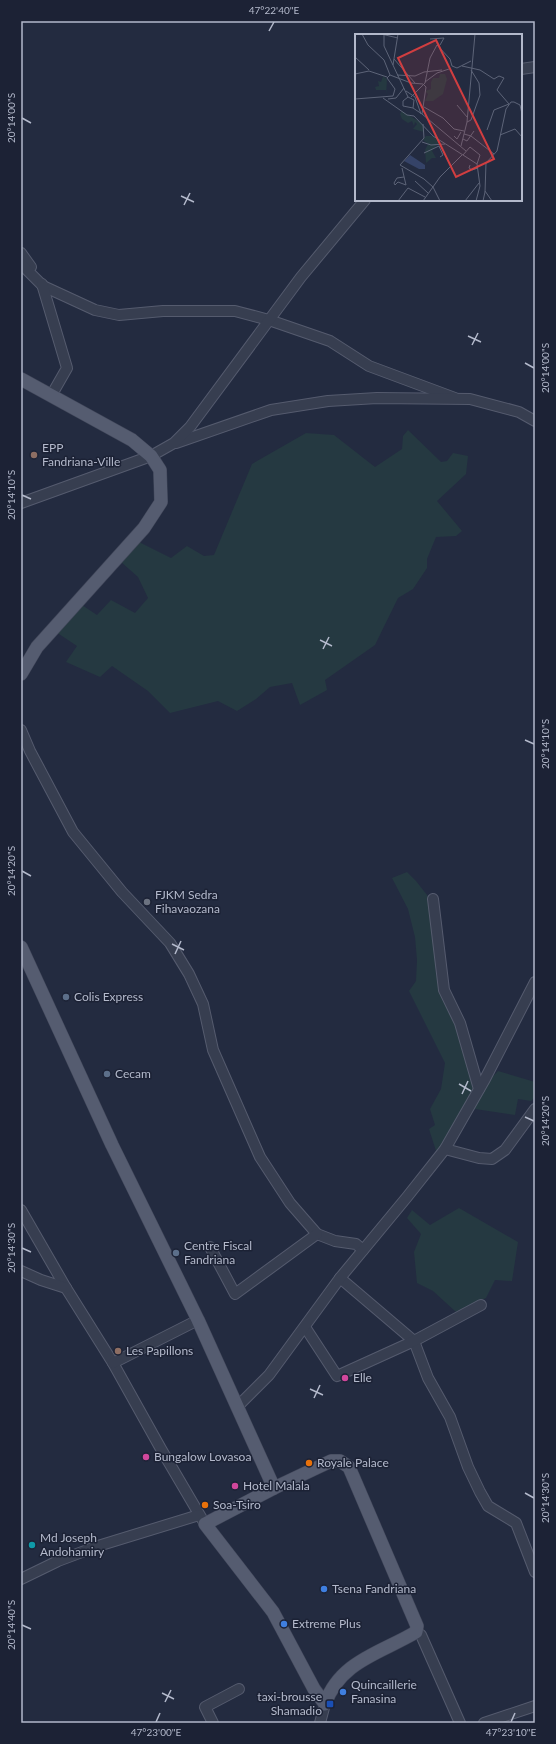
<svg xmlns="http://www.w3.org/2000/svg" width="556" height="1744" font-family="Lato,sans-serif">
<rect width="100%" height="100%" fill="#232b40"/>
<!-- green -->
<g fill="#253941">
<path d="M408 430 441 462 447 461 453 453 468 456 466 474 437 501 462 531 456 536 436 537 427 559V568L413 589 398 598 375 645 325 680 327 690 300 705 292 683 270 687 256 699 237 711 218 701 170 713 148 691 112 666 100 677 66 662 77 646 56 632 82 605 97 615 111 600 135 613 148 598 138 577 121 562 139 542 171 558 187 546 204 556 214 555 252 464 306 433 334 435 375 467 402 449 403 436Z"/>
<path d="M407 872 416 881 431 900 436 975 456 1013 480 1090 498 1071 535 1082V1097L531 1101 518 1099 515 1115 475 1109 436 1151 429 1129 435 1125 430 1109 441 1089 445 1063 409 991 416 981 417 960 415 937 408 909 392 878Z"/>
<path d="M459 1208 518 1242 512 1281 495 1280 486 1298 456 1312 433 1291 417 1283 414 1252 421 1234 407 1218 412 1210 430 1225Z"/>
</g>
<g fill="none" stroke-linecap="round" stroke-linejoin="round">
<!-- minor casing -->
<g stroke="#555b6e" stroke-width="12">
<g id="minor">
<path d="M521 69 535 67"/>
<path d="M21 253 31 267"/>
<path d="M21 264 43 286 95 310 119 315 163 311H235L269 320 330 341 369 366 455 398"/>
<path d="M42 284 67 368 51 396"/>
<path d="M176 443 271 410 328 401 377 398 470 399 519 412 535 421"/>
<path d="M21 503 151 456 174 443 190 427 301 277 365 200"/>
<path d="M21 730 30 751 73 832 122 892 170 943 189 974 203 1004 213 1050 260 1157 290 1203 317 1234 335 1241 356 1244 363 1250"/>
<path d="M433 899 444 990 460 1023 479 1089"/>
<path d="M445 1149 479 1158 492 1159 505 1150 535 1109"/>
<path d="M21 1210 66 1288 113 1363 161 1449 205 1524"/>
<path d="M210 1247 235 1294 317 1234"/>
<path d="M21 1271 41 1280 66 1288"/>
<path d="M340 1278 414 1341 428 1378 450 1417 468 1467 480 1492 488 1506 516 1523 535 1572"/>
<path d="M305 1327 337 1376 414 1341 481 1305"/>
<path d="M113 1363 198 1320"/>
<path d="M238 1406 269 1375 340 1278 407 1197 445 1149 485 1079 535 982"/>
<path d="M21 1579 58 1561 98 1546 199 1515"/>
<path d="M416 1632 421 1635 460 1723"/>
<path d="M213 1723 205 1707 239 1689"/>
<path d="M320 1723 325 1704"/>
<path d="M484 1723 535 1706"/>
</g>
</g>
<!-- major casing -->
<g stroke="#404659" stroke-width="14">
<g id="major">
<path d="M21 379 132 440 151 456 160 470 161 502 144 528 37 647 21 674"/>
<path d="M21 947 112 1145 198 1320 274 1488"/>
<path d="M331 1461H340L349 1467 417 1626 416 1632C381 1653 340 1661 325 1704L314 1689 273 1612 205 1524 274 1488Z"/>
</g>
</g>
<!-- minor -->
<use href="#minor" stroke="#373e50" stroke-width="10"/>
<!-- major -->
<use href="#major" stroke="#555c70" stroke-width="13"/>
</g>
<!-- ticks -->
<path fill="none" stroke="#b3b9cb" stroke-width="1.5" d="M269 31 274 22M22 118 31 123M181 196 194 202M184 205 190 193M468 336 481 342M472 345 478 333M525 363 534 368M22 495 31 499M320 640 332 646M323 649 329 637M525 740 534 744M22 871 31 876M172 944 184 950M175 954 181 941M459 1084 471 1091M462 1094 468 1081M525 1117 534 1121M22 1248 31 1252M310 1389 323 1395M314 1398 320 1385M525 1493 534 1498M22 1625 31 1629M162 1693 174 1699M165 1702 171 1690M156 1722 160 1713M511 1722 515 1713"/>
<!-- markers -->
<g fill="#8d6e63" stroke="#1c2235" stroke-width="1.5">
<circle cx="34" cy="455" r="4"/>
<circle cx="118" cy="1351" r="4"/>
</g>
<circle fill="#6b7280" stroke="#1c2235" stroke-width="1.5" cx="147" cy="902" r="4"/>
<g fill="#5c6f8a" stroke="#1c2235" stroke-width="1.5">
<circle cx="66" cy="997" r="4"/>
<circle cx="107" cy="1074" r="4"/>
<circle cx="176" cy="1253" r="4"/>
</g>
<g fill="#d1479c" stroke="#1c2235" stroke-width="1.5">
<circle cx="345" cy="1378" r="4"/>
<circle cx="146" cy="1457" r="4"/>
<circle cx="235" cy="1486" r="4"/>
</g>
<g fill="#e8710a" stroke="#1c2235" stroke-width="1.5">
<circle cx="309" cy="1463" r="4"/>
<circle cx="205" cy="1505" r="4"/>
</g>
<circle fill="#0f9aa8" stroke="#1c2235" stroke-width="1.5" cx="32" cy="1545" r="4"/>
<g fill="#3f7fe0" stroke="#1c2235" stroke-width="1.5">
<circle cx="324" cy="1589" r="4"/>
<circle cx="284" cy="1624" r="4"/>
<circle cx="343" cy="1692" r="4"/>
</g>
<rect fill="#1a4fb4" stroke="#1c2235" stroke-width="1.5" x="326" y="1700" width="8" height="8" rx="2"/>
<g text-anchor="middle" stroke-width="3" stroke-linejoin="round" paint-order="stroke">
<!-- poi labels -->
<g font-size="12" fill="#b3b9cb" stroke="#1c2235" text-anchor="start">
<text x="42" y="452">EPP<tspan x="42" dy="14">Fandriana-Ville</tspan></text>
<text x="155" y="899">FJKM Sedra<tspan x="155" dy="14">Fihavaozana</tspan></text>
<text x="74" y="1001">Colis Express</text>
<text x="115" y="1078">Cecam</text>
<text x="184" y="1250">Centre Fiscal<tspan x="184" dy="14">Fandriana</tspan></text>
<text x="126" y="1355">Les Papillons</text>
<text x="353" y="1382">Elle</text>
<text x="154" y="1461">Bungalow Lovasoa</text>
<text x="317" y="1467">Royale Palace</text>
<text x="243" y="1490">Hotel Malala</text>
<text x="213" y="1509">Soa-Tsiro</text>
<text x="40" y="1542">Md Joseph<tspan x="40" dy="14">Andohamiry</tspan></text>
<text x="332" y="1593">Tsena Fandriana</text>
<text x="292" y="1628">Extreme Plus</text>
<text x="351" y="1689">Quincaillerie<tspan x="351" dy="14">Fanasina</tspan></text>
<text x="322" y="1701" text-anchor="end">taxi-brousse<tspan x="322" dy="14">Shamadio</tspan></text>
</g>
</g>
<!-- overview -->
<g transform="translate(355 34)">
<rect width="167" height="167" fill="#232b40"/>
<path d="M85 40H90L92 45 88 60 78 67H70L73 60 70 57 76 55V48L78 44H84ZM28 42 32 45 31 62V56H21L20 53 24 52 23 47 26 48ZM47 77 68 90 69 98 58 95 62 90 60 88 59 92 57 87 53 89 47 85 45 80ZM71 102H78L85 107 77 117 81 124H77L71 129 70 116 73 110 68 106Z" fill="#253941"/>
<path d="M55 121 70 131V135H64L49 127Z" fill="#354368"/>
<path fill="none" stroke="#5d6478" stroke-width="1" d="M7 0 13 11 29 26 35 41M26 0 43 4M29 0V12L53 63 59 66 58 74M75 5 89 4 85 11M0 23 14 36M39 25 60 49M38 31 43 0M107 32 125 36 139 45 144 42 149 44 142 56 154 70M0 40 14 37 32 43M42 41 60 42 69 38 87 36M70 48 82 39 94 35M51 57 60 63 66 80M53 63 48 67V72L58 74 67 80M56 63 70 49 75 24 82 11 95 25 97 32 102 34 116 27M28 64 52 81 59 82 78 102 108 121M0 65 38 62 40 55 32 44 35 41 56 49 68 50 71 53 67 80 111 117M33 65 41 64 49 54M102 71 112 83M69 73 88 84 99 95 109 97M112 88 116 86 125 61 124 49 116 36M68 90 69 104 45 131 69 145 78 153 85 167M132 96 139 76 154 70M109 100 116 102 139 120M145 101 160 95 167 103M99 102 102 105 106 98M108 105 112 107 119 97M67 108 76 111 90 110M84 112 88 121 85 123M106 112 112 88 120 0M115 113 125 121 122 130 108 121ZM69 119 84 112M115 131 114 134 117 136 123 134M47 134 51 151M49 143 42 144 39 149 40 151 43 148 51 151M60 147 73 159M130 157 137 167M43 167 53 154 70 163M68 167 85 143 107 121M110 167 124 149M121 167 125 152 122 130M128 167 130 158 131 129 142 117 151 75 156 68H159L165 71 167 80"/>
<path fill="#d13e40" fill-opacity="0.15" stroke="#d13e40" stroke-width="2" d="M81 6 139 125 101 143 43 24Z"/>
<rect width="167" height="167" fill="none" stroke="#b3b9cb" stroke-width="2"/>
</g>
<!-- border -->
<rect width="556" height="1744" fill="none" stroke="#1c2235" stroke-width="44"/>
<rect x="22" y="22" width="512" height="1700" fill="none" stroke="#b3b9cb" stroke-width="1.5"/>
<g font-size="10" text-anchor="middle" fill="#b3b9cb">
<text x="274" y="14">47°22'40"E</text>
<text transform="translate(11 118) rotate(-90)" y="4">20°14'00"S</text>
<text transform="translate(545 368) rotate(-90)" y="4">20°14'00"S</text>
<text transform="translate(11 495) rotate(-90)" y="4">20°14'10"S</text>
<text transform="translate(545 744) rotate(-90)" y="4">20°14'10"S</text>
<text transform="translate(11 871) rotate(-90)" y="4">20°14'20"S</text>
<text transform="translate(545 1121) rotate(-90)" y="4">20°14'20"S</text>
<text transform="translate(11 1248) rotate(-90)" y="4">20°14'30"S</text>
<text transform="translate(545 1498) rotate(-90)" y="4">20°14'30"S</text>
<text transform="translate(11 1625) rotate(-90)" y="4">20°14'40"S</text>
<text x="156" y="1736">47°23'00"E</text>
<text x="511" y="1736">47°23'10"E</text>
</g>
</svg>
